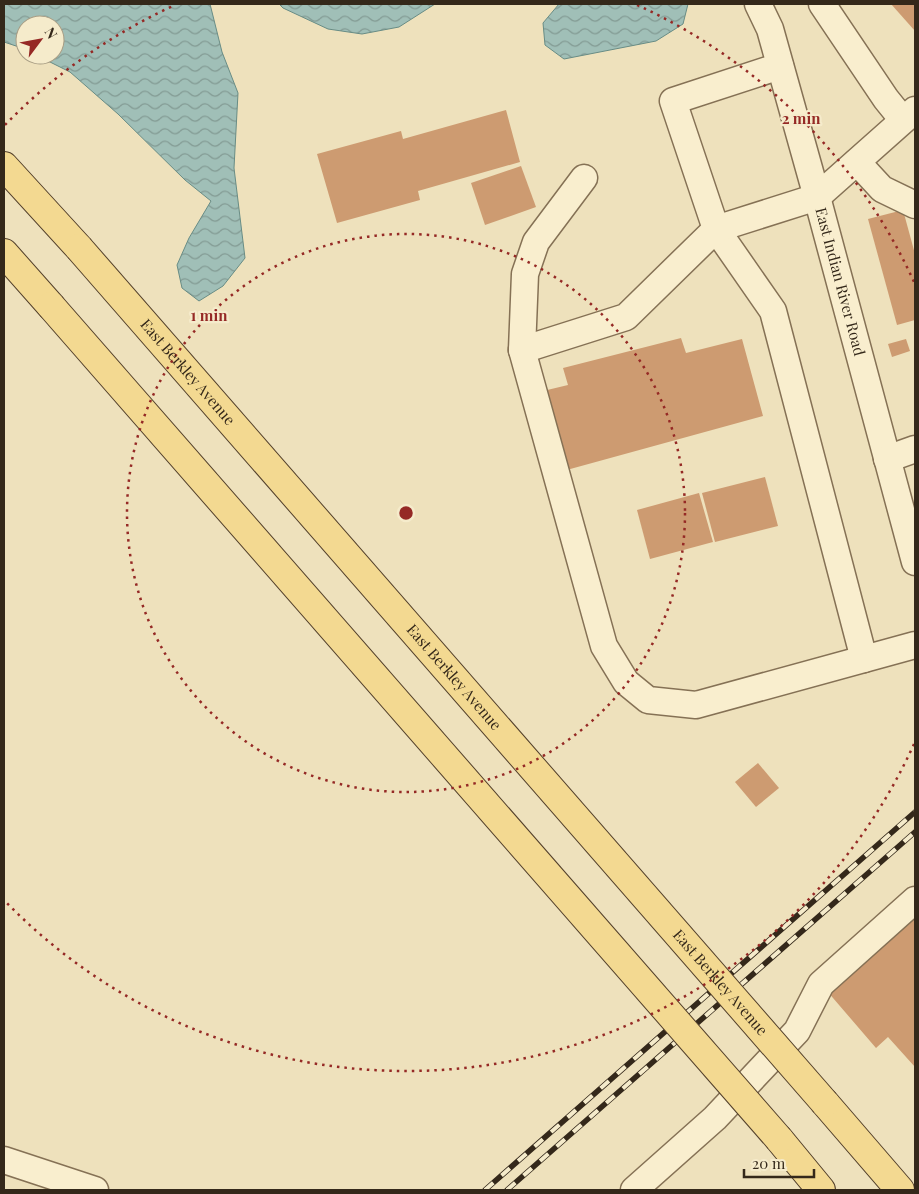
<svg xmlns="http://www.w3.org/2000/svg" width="919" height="1194" font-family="'Playfair Display',serif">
<defs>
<pattern id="water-waves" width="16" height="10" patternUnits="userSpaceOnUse" patternTransform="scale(1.25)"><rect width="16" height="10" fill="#a0bfb7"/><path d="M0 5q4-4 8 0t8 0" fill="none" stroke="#839b94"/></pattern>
</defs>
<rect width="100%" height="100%" fill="#eee1bc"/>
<!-- water -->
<g fill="url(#water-waves)" stroke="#688c85">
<path d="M4 4H210L222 52 238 93 234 168 245 258 223 286 199 301 182 288 177 265 189 238 211 201 185 180 118 114 70 72 36 55H55V25H25V49L4 42Z"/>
<path d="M279 4H435L399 27 362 34 328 29 283 8Z"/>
<path d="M559 4H688L683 24 656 41 564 59 545 45 543 23Z"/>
</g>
<!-- building -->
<g fill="#cd9b71">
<path d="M891 4H915V31Z"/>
<path d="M506 110 520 162 418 191 420 200 337 223 317 154 401 131 403 139Z"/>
<path d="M521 166 536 207 485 225 471 183Z"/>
<path d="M903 210 915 254V320L897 325 868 219Z"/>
<path d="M681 338 686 353 742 339 763 416 563 471 543 391 568 385 563 368Z"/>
<path d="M906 339 910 351 892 357 888 344Z"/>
<path d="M765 477 778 526 715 542 702 493Z"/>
<path d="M699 493 713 542 650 559 637 510Z"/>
<path d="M758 763 779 788 756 807 735 782Z"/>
<path d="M915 913V1067L888 1037 876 1048 827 991Z"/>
</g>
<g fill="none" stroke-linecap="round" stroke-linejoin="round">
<!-- minor casing -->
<g stroke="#857155" stroke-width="29">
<g id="minor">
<path id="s1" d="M758 4 770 29 817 197 915 562"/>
<path d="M822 4 886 99 903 120"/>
<path d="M780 66 673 101 716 229 773 311 864 659"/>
<path d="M857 162 882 189 915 205"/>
<path d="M584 178 536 242 525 274 522 350 604 646 626 682 648 700 696 705 915 645"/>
<path d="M522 350 626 317 716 229 817 197 915 110"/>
<path d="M887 459 915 449"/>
<path d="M4 1160 95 1190"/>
<path d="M634 1190 715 1118 797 1031 821 984 915 900"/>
</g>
</g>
<!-- major casing -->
<g stroke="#523f2a" stroke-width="30">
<g id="major">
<path d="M4 166 79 248"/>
<path d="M4 253 51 306"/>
<path d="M825 1103 900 1190"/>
<path d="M779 1139 821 1190"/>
</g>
</g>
<!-- minor -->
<use href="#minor" stroke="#f9eece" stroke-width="26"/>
<!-- major -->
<use href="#major" stroke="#f3d991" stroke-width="28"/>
<!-- rail casing -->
<g stroke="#34281a" stroke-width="5.5">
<g id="rail">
<path d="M485 1190 915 812"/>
<path d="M507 1190 915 832"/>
</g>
</g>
<!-- rail -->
<use href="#rail" stroke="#f5ebcb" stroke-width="4" stroke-dasharray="11" stroke-linecap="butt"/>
<!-- major-bridge casing -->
<g stroke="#523f2a" stroke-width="30" stroke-linecap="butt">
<g id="major-bridge">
<path id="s2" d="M79 248 825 1103"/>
<path d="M51 306 779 1139"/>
</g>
</g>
<!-- major-bridge -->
<use href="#major-bridge" stroke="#f3d991" stroke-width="28"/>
</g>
<!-- distance rings -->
<g fill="none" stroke="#952925" stroke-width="2.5" stroke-dasharray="2.5 5">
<circle cx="406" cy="513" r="279"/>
<path d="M914 744A558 558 0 0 1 5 901M5 125A558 558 0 0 1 175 5M637 5A558 558 0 0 1 914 282"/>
</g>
<g text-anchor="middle" stroke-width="4.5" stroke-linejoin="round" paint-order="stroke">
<!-- street labels -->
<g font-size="15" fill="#34281a" stroke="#f5ebcb">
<text dy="5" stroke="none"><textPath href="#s1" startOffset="290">East Indian River Road</textPath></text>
<text dy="5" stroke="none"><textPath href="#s2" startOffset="165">East Berkley Avenue</textPath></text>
<text dy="5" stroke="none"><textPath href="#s2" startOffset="570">East Berkley Avenue</textPath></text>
<text dy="5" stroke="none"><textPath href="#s2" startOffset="975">East Berkley Avenue</textPath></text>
</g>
</g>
<circle cx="406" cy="513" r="8" fill="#952925" stroke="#f5ebcb" stroke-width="2.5"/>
<g font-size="15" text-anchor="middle" font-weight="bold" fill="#952925" stroke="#f5ebcb" stroke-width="4.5" stroke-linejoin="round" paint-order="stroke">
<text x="801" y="124">2 min</text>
<text x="209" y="321">1 min</text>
</g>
<!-- border -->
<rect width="919" height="1194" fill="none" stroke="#34281a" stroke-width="10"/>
<!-- north arrow -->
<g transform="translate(40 40) rotate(58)"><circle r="24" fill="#f5ebcb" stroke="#a89d84"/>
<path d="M0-4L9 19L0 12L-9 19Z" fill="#952925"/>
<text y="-8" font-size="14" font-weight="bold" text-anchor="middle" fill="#34281a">N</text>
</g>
<!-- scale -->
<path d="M744 1169v8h70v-8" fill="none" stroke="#34281a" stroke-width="2.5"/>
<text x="752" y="1169" font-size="15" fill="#34281a" stroke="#f5ebcb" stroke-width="4" paint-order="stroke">20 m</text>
</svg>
